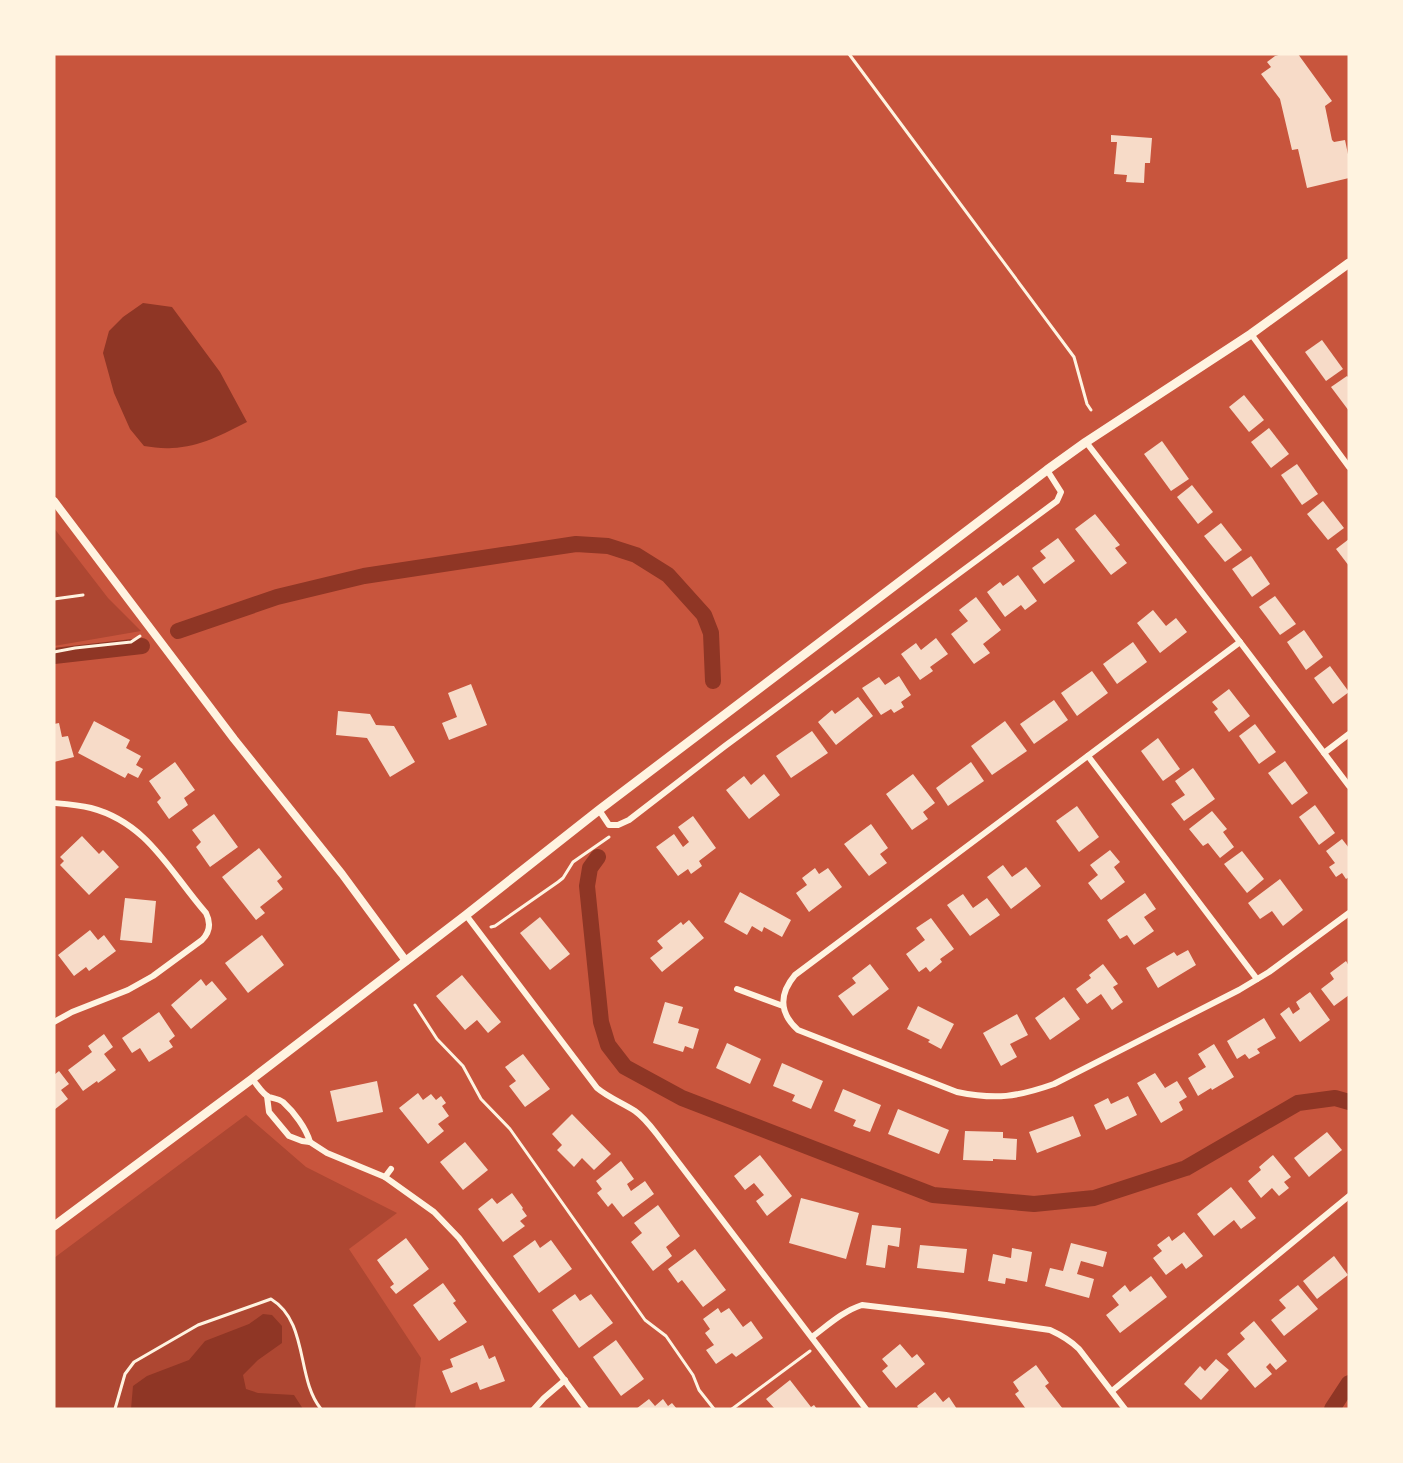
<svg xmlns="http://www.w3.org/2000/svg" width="1403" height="1463" font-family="Karla,sans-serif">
<rect width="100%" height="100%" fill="#c8553d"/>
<!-- green -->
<g fill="#ae4732">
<path d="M54 528 108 598 141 631 54 646Z"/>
<path d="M246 1115 306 1167 397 1213 349 1249 421 1358 415 1409H54V1258Z"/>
</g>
<!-- water -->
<g fill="#8f3625">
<path d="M143 303 172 307 220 372 247 422C223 434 200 447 172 448 163 449 153 447 144 446L130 429 114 393 103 353 109 331 123 317Z"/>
<path d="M263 1314 272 1315 282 1326V1343L258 1360 243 1375 246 1389 258 1393 294 1395 303 1409H131L133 1386 147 1376 189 1360 205 1341 249 1324Z"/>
</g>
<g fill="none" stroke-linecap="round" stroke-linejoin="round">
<!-- canal -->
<g stroke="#8f3625" stroke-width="16">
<path d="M178 631 277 597 364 576 576 544 608 546 636 555 668 575 704 615 711 633 713 681"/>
<path d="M54 656 142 646"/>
<path d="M598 857 590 868 587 886 601 1022 608 1045 625 1067 682 1098 933 1195 1034 1204 1094 1198 1186 1168 1298 1103 1335 1098 1349 1102"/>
<path d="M1332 1409 1349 1383"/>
</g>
</g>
<!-- building -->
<g fill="#f7dbc8">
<path d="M1282 54H1298L1332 101 1325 106 1332 140 1334 142 1345 140 1349 159V178L1307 188 1298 149 1292 150 1280 99 1261 74 1271 67 1267 62 1275 56Z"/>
<path d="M1111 135 1152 138 1150 163H1145L1144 183 1126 182 1127 175 1114 174 1117 142H1111Z"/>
<path d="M1322 340 1343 369 1326 381 1305 352Z"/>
<path d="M1347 376 1349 378V411L1331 387Z"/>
<path d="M1244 395 1264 420 1249 432 1229 407Z"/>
<path d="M1269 428 1289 454 1271 468 1251 442Z"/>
<path d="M1162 441 1189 479 1171 491 1144 454Z"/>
<path d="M1297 464 1318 494 1302 505 1281 475Z"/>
<path d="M1192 485 1213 512 1198 524 1177 497Z"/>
<path d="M1323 501 1344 528 1328 540 1307 514Z"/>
<path d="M1095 514 1120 545 1115 548 1127 563 1111 575 1075 529Z"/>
<path d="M1221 523 1242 550 1225 562 1204 536Z"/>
<path d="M1058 538 1075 561 1044 584 1032 568 1046 558 1040 551Z"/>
<path d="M1349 539V566L1336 549Z"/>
<path d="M1251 556 1270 584 1252 597 1232 569Z"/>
<path d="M1018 575 1037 601 1025 610 1021 605 1005 617 987 592 1000 582 1003 586Z"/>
<path d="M1275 596 1296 624 1280 635 1259 607Z"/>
<path d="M976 597 1001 630 983 644 990 653 974 664 951 634 968 621 959 610Z"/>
<path d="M1153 610 1166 626 1176 618 1187 632 1160 653 1137 623Z"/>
<path d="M1304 630 1323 657 1306 670 1287 642Z"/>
<path d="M936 638 948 654 930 667 933 671 920 680 901 654 916 643 921 650Z"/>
<path d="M1133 642 1147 662 1117 684 1103 664Z"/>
<path d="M1330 666 1349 692 1333 704 1314 678Z"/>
<path d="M1092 671 1108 693 1077 716 1061 693Z"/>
<path d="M899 676 911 695 901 702 904 707 894 713 891 709 881 715 862 688 879 677 885 685Z"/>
<path d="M471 684 487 725 449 740 442 723 457 717 448 693Z"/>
<path d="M1229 689 1250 716 1229 732 1214 712 1218 709 1212 702Z"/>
<path d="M858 697 873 716 836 745 818 722 832 710 835 714Z"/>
<path d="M1054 700 1068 720 1034 744 1020 724Z"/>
<path d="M338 711 370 714 376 725 394 726 415 762 390 777 367 738 336 735Z"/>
<path d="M94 721 130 740 126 748 141 756 136 765 143 769 138 778 128 773 125 778 78 753Z"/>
<path d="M1005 721 1027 751 992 775 971 746Z"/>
<path d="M59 723 62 737 68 736 74 757 54 762V724Z"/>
<path d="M1255 724 1276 752 1259 764 1239 736Z"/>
<path d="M812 731 828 753 791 778 776 756Z"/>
<path d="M1158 738 1180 769 1163 781 1141 751Z"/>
<path d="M1285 761 1308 793 1292 805 1268 773Z"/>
<path d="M175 762 195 790 184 798 188 805 169 819 157 802 161 798 149 781Z"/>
<path d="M971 762 984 781 948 806 936 788Z"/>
<path d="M1193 768 1215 799 1184 821 1171 804 1185 795 1175 781Z"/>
<path d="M764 774 780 795 749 819 726 790 744 776 751 785Z"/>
<path d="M913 774 935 803 923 812 928 819 912 830 886 794Z"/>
<path d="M1315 805 1335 833 1319 845 1299 817Z"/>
<path d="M1077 806 1099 837 1079 852 1056 821Z"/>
<path d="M1212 811 1227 829 1223 832 1234 847 1220 858 1208 843 1203 846 1189 829Z"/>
<path d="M214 814 238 847 210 867 196 847 201 842 192 830Z"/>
<path d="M693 816 716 848 699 861 702 866 691 874 688 869 678 876 656 847 674 834 683 847 689 842 678 827Z"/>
<path d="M871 824 888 848 880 854 887 863 869 876 844 844Z"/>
<path d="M82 836 99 854 103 850 119 867 89 895 60 865 64 861 60 857Z"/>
<path d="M1342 839 1349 848V877L1346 879 1342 873 1336 877 1329 867 1335 863 1326 851Z"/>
<path d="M259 848 282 877 277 881 283 889 260 907 265 913 256 920 222 877Z"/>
<path d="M1110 850 1120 862 1114 867 1125 882 1101 900 1088 883 1098 875 1090 865Z"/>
<path d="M1242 851 1264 879 1247 893 1224 864Z"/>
<path d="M1003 865 1012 877 1026 867 1041 886 1011 909 987 877Z"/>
<path d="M815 868 819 874 828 868 842 887 809 912 796 893 807 885 802 878Z"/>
<path d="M1280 879 1303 910 1283 926 1272 911 1260 919 1248 903Z"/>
<path d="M740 892 791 920 782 937 764 927 762 932 752 926 747 935 724 922Z"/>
<path d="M1145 893 1156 909 1144 917 1154 931 1134 945 1127 935 1120 939 1107 920Z"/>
<path d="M963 894 973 908 987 898 1000 915 970 936 947 905Z"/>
<path d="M125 898 156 901 152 943 120 940Z"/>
<path d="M540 917 570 954 550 970 520 933Z"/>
<path d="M931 918 954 949 940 959 942 962 930 972 926 967 919 972 906 954 925 940 916 928Z"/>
<path d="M689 920 704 938 662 972 650 958 663 948 657 941 681 922 683 925Z"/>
<path d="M90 930 98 940 104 935 116 951 89 971 86 967 74 976 58 955Z"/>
<path d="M262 935 284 965 248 993 225 963Z"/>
<path d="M1188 950 1196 965 1158 988 1146 968 1174 952 1177 956Z"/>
<path d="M1346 961 1349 966V995L1334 1006 1321 989 1334 979 1330 973Z"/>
<path d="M870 964 889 989 853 1016 838 996 856 983 852 978Z"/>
<path d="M1103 964 1118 984 1113 987 1123 1002 1112 1010 1101 994 1087 1004 1076 989 1091 978 1089 975Z"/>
<path d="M462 975 501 1022 488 1033 477 1020 465 1030 436 996Z"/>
<path d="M201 979 206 986 212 981 227 999 191 1029 171 1005Z"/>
<path d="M1310 992 1330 1020 1300 1042 1280 1014 1289 1007 1293 1014 1300 1009 1296 1002Z"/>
<path d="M1064 997 1080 1019 1050 1040 1035 1018Z"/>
<path d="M665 1002 683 1007 678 1023 699 1029 693 1049 685 1046 683 1052 653 1043Z"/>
<path d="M918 1006 954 1024 941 1049 928 1042 930 1040 907 1029Z"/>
<path d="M159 1012 175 1036 169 1041 173 1047 149 1062 140 1048 132 1053 122 1038Z"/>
<path d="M1017 1014 1028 1035 1010 1044 1017 1057 1001 1066 983 1033Z"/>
<path d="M1264 1018 1276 1038 1257 1049 1260 1053 1249 1059 1245 1054 1237 1059 1227 1041Z"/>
<path d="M104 1034 113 1047 104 1054 116 1070 98 1083 97 1081 83 1091 68 1070 92 1052 88 1046Z"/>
<path d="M727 1043 761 1059 750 1084 716 1068Z"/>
<path d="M1214 1044 1234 1077 1212 1090 1211 1088 1198 1096 1188 1078 1206 1067 1198 1054Z"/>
<path d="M523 1054 550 1089 525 1107 509 1086 516 1081 505 1067Z"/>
<path d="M782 1063 823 1081 811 1109 792 1101 795 1095 773 1086Z"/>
<path d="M59 1071 69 1084 61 1090 68 1099 54 1110V1075Z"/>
<path d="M1155 1073 1165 1088 1177 1081 1187 1097 1179 1102 1183 1110 1161 1123 1137 1083Z"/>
<path d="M377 1081 383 1112 337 1122 330 1091Z"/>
<path d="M843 1089 881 1105 870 1132 853 1126 856 1120 834 1111Z"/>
<path d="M418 1093 423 1100 431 1094 436 1100 441 1096 446 1103 442 1106 449 1116 438 1124 444 1131 428 1144 399 1108Z"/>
<path d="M1128 1096 1137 1115 1106 1130 1094 1105 1108 1098 1111 1104Z"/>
<path d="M898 1109 949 1130 939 1154 888 1134Z"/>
<path d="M572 1114 611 1154 594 1170 582 1158 574 1167 557 1150 562 1145 552 1134Z"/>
<path d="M1073 1116 1081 1136 1037 1153 1029 1132Z"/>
<path d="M965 1131 1003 1132V1138L1017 1139 1016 1160 993 1159V1161L963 1160Z"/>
<path d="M1327 1132 1342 1150 1309 1177 1294 1158Z"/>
<path d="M465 1142 488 1170 463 1190 440 1162Z"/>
<path d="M760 1155 792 1196 767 1216 756 1201 764 1195 754 1183 745 1190 734 1176Z"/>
<path d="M1273 1155 1291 1177 1284 1182 1289 1188 1279 1196 1272 1188 1261 1198 1248 1181 1261 1170 1259 1167Z"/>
<path d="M621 1161 634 1179 627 1184 631 1191 645 1181 654 1194 623 1217 612 1203 608 1207 597 1193 602 1189 596 1181Z"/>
<path d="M1231 1187 1256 1218 1241 1229 1234 1220 1214 1236 1197 1214Z"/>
<path d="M512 1193 523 1208 522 1209 527 1216 520 1221 525 1226 503 1242 478 1209 492 1198 497 1204Z"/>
<path d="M801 1198 859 1213 846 1259 789 1243Z"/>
<path d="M658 1205 680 1236 666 1247 672 1256 653 1271 631 1242 642 1233 634 1223Z"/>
<path d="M872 1225 901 1228 899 1247 888 1245 885 1268 866 1265Z"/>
<path d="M1184 1232 1203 1256 1186 1269 1182 1263 1166 1275 1153 1258 1162 1251 1157 1245 1169 1236 1172 1241Z"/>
<path d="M406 1238 429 1269 396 1294 390 1287 394 1284 377 1260Z"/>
<path d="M535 1240 540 1248 551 1240 572 1269 539 1293 513 1256Z"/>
<path d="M1071 1243 1107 1252 1103 1267 1081 1261 1077 1274 1094 1279 1089 1298 1045 1286 1050 1268 1063 1271Z"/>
<path d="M920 1245 967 1249 964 1273 917 1268Z"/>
<path d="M1012 1248 1032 1252 1027 1282 1006 1278 1005 1284 988 1281 993 1254 1011 1258Z"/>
<path d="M695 1249 726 1290 703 1307 682 1280 678 1283 668 1269Z"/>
<path d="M1334 1256 1348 1275 1317 1299 1303 1281Z"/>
<path d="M1151 1276 1167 1297 1120 1333 1106 1315 1119 1305 1112 1296 1125 1285 1130 1292Z"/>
<path d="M443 1283 456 1301 453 1303 467 1322 439 1341 413 1305Z"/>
<path d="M1298 1285 1318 1309 1284 1336 1271 1320 1286 1308 1279 1300Z"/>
<path d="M575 1294 580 1301 591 1294 613 1323 579 1348 552 1310Z"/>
<path d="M718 1308 721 1313 729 1308 743 1327 751 1321 763 1338 736 1357 732 1353 716 1364 706 1350 714 1345 705 1333 710 1329 703 1319Z"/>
<path d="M1254 1321 1287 1361 1276 1370 1270 1363 1266 1367 1272 1374 1255 1388 1227 1354 1245 1339 1240 1333Z"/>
<path d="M616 1340 644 1379 621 1396 593 1357Z"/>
<path d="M900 1344 912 1358 917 1354 925 1364 896 1388 882 1371 888 1366 882 1359Z"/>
<path d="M483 1345 489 1359 495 1356 505 1381 480 1390 477 1382 451 1393 442 1371 453 1367 450 1359Z"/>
<path d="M1216 1359 1229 1370 1201 1400 1184 1384 1200 1366 1205 1371Z"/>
<path d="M1036 1365 1049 1383 1045 1386 1063 1409H1026L1015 1394 1019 1391 1013 1382Z"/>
<path d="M790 1380 811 1407 814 1405 817 1409H775L766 1399Z"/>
<path d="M935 1392 943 1402 949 1397 957 1409H919L917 1406Z"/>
<path d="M649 1399 655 1406 663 1399 668 1406 672 1403 677 1409H636Z"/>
</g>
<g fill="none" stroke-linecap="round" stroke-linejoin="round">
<!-- path -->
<g stroke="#fff3e0" stroke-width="3">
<path d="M849 54 1074 357 1087 404 1091 410"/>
<path d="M54 599 83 595"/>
<path d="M54 652 75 648 131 642 140 636"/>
<path d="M491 927 495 926 558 882 563 878 573 862 609 837"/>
<path d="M415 1005 437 1039 463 1066 481 1099 510 1129 645 1320 666 1336 693 1375 699 1390 714 1409"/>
<path d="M732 1409 810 1351"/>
</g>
<!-- service -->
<path stroke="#fff3e0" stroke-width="3" d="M115 1409 125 1374 134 1362 198 1325 271 1299C309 1322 296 1379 321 1409"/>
<!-- minor -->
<g stroke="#fff3e0" stroke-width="6">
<path d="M1251 334 1349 467"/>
<path d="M1086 442 1240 642 1349 786"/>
<path d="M1240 642 795 975C779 994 779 1013 798 1030L957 1092C996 1100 1017 1097 1054 1084L1239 990 1269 972 1349 913"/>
<path d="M1324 753 1349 734"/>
<path d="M1088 756 1257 979"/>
<path d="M54 803C66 804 79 805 91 808 148 823 170 872 206 913 211 923 210 932 202 940L153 976 128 990 72 1012 54 1022"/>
<path d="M599 810 609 825H618L629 820 725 746 1057 501 1061 492 1047 470"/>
<path d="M466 915 597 1088C609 1098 623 1103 635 1111 645 1118 652 1128 659 1137L866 1409"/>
<path d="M737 989 783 1006"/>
<path d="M252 1079C257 1084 262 1094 269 1097 274 1099 278 1098 283 1102 294 1112 306 1128 310 1142"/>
<path d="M267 1096 269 1112 289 1136 302 1141 310 1142 327 1153 385 1177 434 1212 459 1238 586 1409"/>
<path d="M385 1177 391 1169"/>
<path d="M812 1337C827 1326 843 1311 862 1305L946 1315 1050 1330C1061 1335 1070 1340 1079 1349L1125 1409"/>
<path d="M1112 1391 1349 1196"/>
<path d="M534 1409 544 1398 565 1380"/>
</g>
<!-- tertiary -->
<path stroke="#fff3e0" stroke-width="8" d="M54 501 234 739 342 874 406 961"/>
<!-- secondary -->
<path stroke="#fff3e0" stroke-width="9" d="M54 1226 252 1079 466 915 599 810 1047 470 1086 442 1251 334 1349 263"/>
</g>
<!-- border -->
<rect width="1403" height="1463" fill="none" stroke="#fff3e0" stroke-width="111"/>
</svg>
